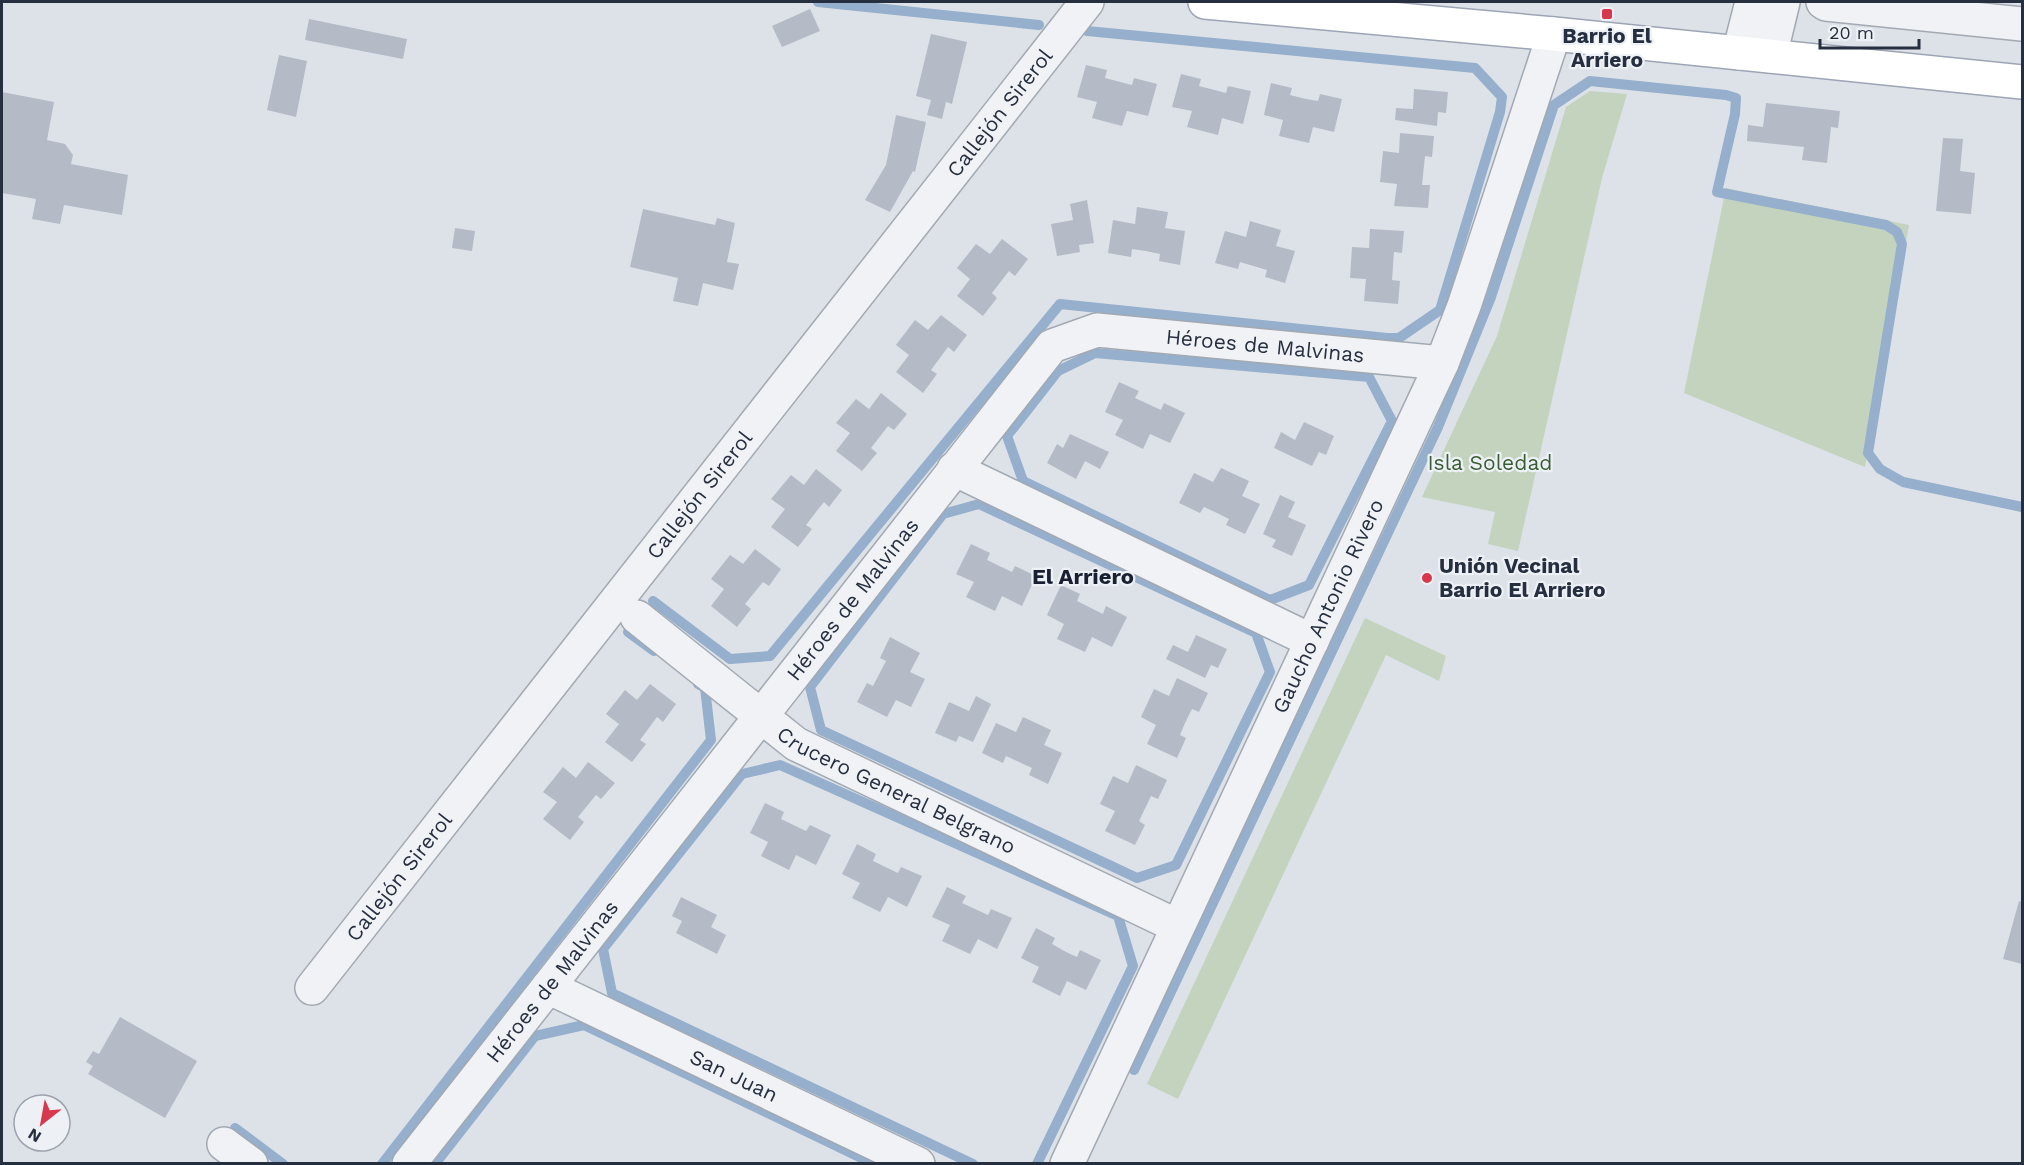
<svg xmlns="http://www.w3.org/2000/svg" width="2024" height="1165" font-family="'Work Sans',sans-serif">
<rect width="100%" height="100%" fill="#dde2e8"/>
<!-- green -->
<g fill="#c3d3be">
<path d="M1590 91 1627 94 1602 178 1518 551 1488 544 1495 512 1422 497 1497 336 1566 107Z"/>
<path d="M1726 188 1909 225 1865 467 1684 393Z"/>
<path d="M1365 618 1446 656 1439 681 1386 655 1178 1099 1147 1084Z"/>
</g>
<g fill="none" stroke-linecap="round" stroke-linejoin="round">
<!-- stream -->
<g stroke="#95afcc" stroke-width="10">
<path d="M818 2 1039 25"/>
<path d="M1095 353 1369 377 1392 421 1309 585 1270 600 1023 481 1007 436 1058 371Z"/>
<path d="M979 504 1256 633 1270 672 1176 865 1137 878 821 730 810 687 943 514Z"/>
<path d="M653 601 730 659 770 656 1060 304 1387 338H1399L1440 310 1500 112 1502 97 1475 68 1087 31"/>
<path d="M628 632 654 651"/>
<path d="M1134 1070 1438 427 1491 297 1554 105 1590 81 1726 95 1736 98 1735 114 1717 192 1886 225 1897 232 1902 244 1868 453 1880 469 1903 482 2022 507"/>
<path d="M235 1128 283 1164"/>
<path d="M382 1164 711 740 705 688 698 684"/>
<path d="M435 1164 535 1036 584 1025 874 1164"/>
<path d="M973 1164 612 993 603 949 742 774 780 765 1118 916 1133 966 1037 1164"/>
</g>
</g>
<!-- building -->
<g fill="#b4bbc6">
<path d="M810 9 820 31 782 47 772 26Z"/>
<path d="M309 19 407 39 403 59 305 40Z"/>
<path d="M931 34 967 42 952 104 946 102 942 119 927 115 931 100 916 96Z"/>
<path d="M279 55 307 61 296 117 267 110Z"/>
<path d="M1086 65 1107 70 1105 78 1132 85 1134 78 1157 84 1148 116 1127 111 1122 126 1092 118 1097 102 1077 97Z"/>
<path d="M1181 74 1201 79 1199 86 1226 93 1228 86 1251 91 1243 124 1222 118 1218 135 1187 127 1192 111 1172 107Z"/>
<path d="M1271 83 1292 88 1290 95 1306 99 1318 101 1320 94 1342 99 1334 132 1313 127 1309 143 1279 136 1283 120 1264 115Z"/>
<path d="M1414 89 1448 92 1446 113 1438 112 1437 126 1395 120 1396 108 1413 109Z"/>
<path d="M2 92 54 102 47 140 65 144 73 155 71 164 128 175 122 215 64 205 60 224 32 219 36 199 2 193Z"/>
<path d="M1766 103 1840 111 1838 128 1831 127 1827 163 1802 160 1804 147 1747 141 1748 125 1763 127Z"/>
<path d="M896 115 926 122 915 172 913 171 890 212 865 200 886 165Z"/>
<path d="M1400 133 1434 136 1432 157 1425 156 1422 185H1430L1428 208 1394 206 1397 184 1380 182 1383 151 1399 153Z"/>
<path d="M1943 138 1963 139 1960 171 1975 173 1971 214 1936 211Z"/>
<path d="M1087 200 1094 243 1079 245 1080 252 1057 256 1051 224 1073 220 1070 204Z"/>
<path d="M1137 207 1168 212 1165 228 1185 231 1180 265 1159 261 1160 254 1146 251 1132 249 1131 257 1108 253 1113 220 1135 224Z"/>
<path d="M643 209 715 225 717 218 735 223 727 262 739 264 733 290 703 283 698 306 673 301 678 278 630 267Z"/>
<path d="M1250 221 1281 230 1276 246 1295 251 1285 283 1265 277 1267 270 1240 262 1238 269 1215 263 1225 231 1246 237Z"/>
<path d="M455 228 475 231 472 251 452 248Z"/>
<path d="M1370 229 1404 231 1402 253 1394 252 1392 280 1400 281 1398 304 1364 301 1366 279 1350 278 1352 247 1369 248Z"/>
<path d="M1002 239 1028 259 1015 276 1009 271 992 293 997 298 983 316 957 296 970 279 957 268 976 244 990 254Z"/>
<path d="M941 315 967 335 954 352 948 347 931 370 937 374 923 393 896 372 909 355 896 345 915 320 928 330Z"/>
<path d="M1119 382 1139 391 1135 398 1161 410 1164 403 1185 413 1170 443 1150 434 1143 449 1115 435 1123 420 1105 412Z"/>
<path d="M881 393 907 414 894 430 888 426 871 448 877 453 862 471 836 451 850 433 836 423 856 399 869 409Z"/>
<path d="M1304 422 1334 436 1326 455 1319 452 1312 466 1274 448 1281 432 1295 440Z"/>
<path d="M1070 434 1109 452 1100 469 1085 461 1076 479 1047 463 1057 444 1063 448Z"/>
<path d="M1221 468 1249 481 1242 496 1260 504 1245 534 1226 525 1229 519 1217 513 1204 507 1200 513 1179 503 1194 473 1213 482Z"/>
<path d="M816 469 842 490 829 507 824 502 816 512 806 525 812 529 798 547 771 527 785 509 771 499 791 475 804 485Z"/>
<path d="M1280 495 1295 502 1288 517 1306 525 1292 556 1272 547 1276 540 1263 534Z"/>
<path d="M971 544 990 553 987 560 1012 572 1015 566 1036 576 1022 606 1002 596 995 611 966 597 974 582 956 574Z"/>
<path d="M755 549 781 569 769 586 763 582 745 604 751 609 737 627 711 606 724 589 711 579 730 555 743 564Z"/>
<path d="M1061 585 1080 594 1077 601 1103 614 1106 606 1127 617 1112 647 1092 637 1085 652 1057 639 1064 624 1047 615Z"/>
<path d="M1196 635 1227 649 1218 668 1211 665 1205 678 1166 659 1173 645 1188 652Z"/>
<path d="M890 637 920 653 910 672 925 679 911 707 896 700 887 717 857 702 867 683 873 686 886 661 880 658Z"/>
<path d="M1177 678 1208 693 1199 712 1192 709 1185 723 1180 735 1186 738 1177 758 1147 744 1156 725 1141 717 1154 689 1169 696Z"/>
<path d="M650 684 676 704 663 722 657 717 640 740 646 744 632 762 605 742 619 724 606 714 625 690 637 700Z"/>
<path d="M976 696 991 704 973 742 959 736 956 742 935 733 949 702 969 711Z"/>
<path d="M1023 717 1051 730 1044 745 1062 753 1048 784 1029 775 1032 768 1006 756 1003 763 982 753 996 723 1016 732Z"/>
<path d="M588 762 615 783 601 799 596 795 578 817 584 822 570 840 543 819 557 802 543 792 563 767 576 778Z"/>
<path d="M1136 765 1167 780 1158 799 1151 796 1139 821 1145 825 1135 845 1105 831 1115 811 1100 804 1113 776 1128 783Z"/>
<path d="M765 803 784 812 781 819 806 831 810 825 831 835 816 865 796 855 789 870 761 856 768 842 750 833Z"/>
<path d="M857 844 876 854 873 861 898 873 901 867 922 876 907 907 888 897 880 912 852 898 860 883 842 874Z"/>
<path d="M947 887 966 896 962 903 988 915 991 909 1012 918 997 949 978 939 970 954 942 941 950 925 932 917Z"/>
<path d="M681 897 717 915 711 927 726 935 717 954 676 933 682 921 672 916Z"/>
<path d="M2019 901 2022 902V964L2003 959Z"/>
<path d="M1036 928 1055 938 1052 944 1066 952 1077 957 1080 950 1101 960 1086 990 1067 981 1060 996 1032 982 1039 967 1021 958Z"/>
<path d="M120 1017 197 1061 165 1118 88 1074 93 1066 86 1062 93 1051 99 1054Z"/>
</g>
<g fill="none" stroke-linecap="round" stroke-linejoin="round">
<!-- minor casing -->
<g stroke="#a2a9b2" stroke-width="36">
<g id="minor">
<path d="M1823 2 1826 4 2022 24"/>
<path d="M1739 53 1752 2"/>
<path d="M1770 56 1783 2"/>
<path d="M954 469 1312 641"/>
<path id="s1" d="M637 617 796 744 1177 926"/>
<path id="s2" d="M548 987 918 1164"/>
<path id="s3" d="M312 988 1087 2"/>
<path d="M224 1144 251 1164"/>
<path id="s4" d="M409 1164 1052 346 1097 330 1442 363"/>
<path id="s5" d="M1067 1164 1442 363 1464 306 1554 34"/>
</g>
</g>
<!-- major casing -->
<g stroke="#9ca5b5" stroke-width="36">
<path id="major" d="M1205 2 1554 34 2022 82"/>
</g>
<!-- minor -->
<use href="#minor" stroke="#f0f2f6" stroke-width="33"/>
<!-- major -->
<use href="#major" stroke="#fff" stroke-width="33"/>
</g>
<!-- markers -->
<g fill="#d8384d" stroke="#edf1f6" stroke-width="2">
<rect x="1601" y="8" width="12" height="12" rx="3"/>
<circle cx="1427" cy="578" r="6"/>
</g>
<g text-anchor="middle" stroke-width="4.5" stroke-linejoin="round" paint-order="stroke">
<!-- poi labels -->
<g font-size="21" font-weight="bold" fill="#262f40" stroke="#edf1f6">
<text x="1607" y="43">Barrio El<tspan x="1607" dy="24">Arriero</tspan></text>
<text x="1439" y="573" text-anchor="start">Unión Vecinal<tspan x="1439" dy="24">Barrio El Arriero</tspan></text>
</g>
<!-- street labels -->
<g font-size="21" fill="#262f40" stroke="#edf1f6">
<text dy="7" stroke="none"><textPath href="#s3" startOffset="1113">Callejón Sirerol</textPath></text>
<text dy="7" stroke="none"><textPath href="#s4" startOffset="1257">Héroes de Malvinas</textPath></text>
<text dy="7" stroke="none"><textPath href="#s3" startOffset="627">Callejón Sirerol</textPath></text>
<text dy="7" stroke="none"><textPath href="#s4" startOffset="718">Héroes de Malvinas</textPath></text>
<text dy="7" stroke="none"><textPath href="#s5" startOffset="616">Gaucho Antonio Rivero</textPath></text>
<text dy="7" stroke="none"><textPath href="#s1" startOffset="314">Crucero General Belgrano</textPath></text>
<text dy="7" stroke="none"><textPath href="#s3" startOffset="141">Callejón Sirerol</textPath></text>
<text dy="7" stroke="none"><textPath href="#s4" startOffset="232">Héroes de Malvinas</textPath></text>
<text dy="7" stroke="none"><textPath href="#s2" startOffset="206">San Juan</textPath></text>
</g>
<!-- park labels -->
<g font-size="21" fill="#395d32" stroke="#edf1f6">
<text x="1490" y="470">Isla Soledad</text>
</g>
<!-- neighbourhood labels -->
<g font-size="22" font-weight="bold" fill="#182031" stroke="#edf1f6">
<text x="1083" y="584">El Arriero</text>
</g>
</g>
<!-- border -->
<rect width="2024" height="1165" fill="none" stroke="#262f40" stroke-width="6"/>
<!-- north arrow -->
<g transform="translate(42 1123) rotate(211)"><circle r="28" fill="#edf1f6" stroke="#9da3ad" stroke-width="1.5"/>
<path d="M0-4.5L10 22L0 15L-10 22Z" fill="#d8384d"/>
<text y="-9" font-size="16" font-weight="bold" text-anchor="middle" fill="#262f40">N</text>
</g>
<!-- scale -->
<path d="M1820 39v9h99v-9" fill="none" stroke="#262f40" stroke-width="3"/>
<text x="1829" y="39" font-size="18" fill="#262f40" stroke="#edf1f6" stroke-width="4.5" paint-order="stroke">20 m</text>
</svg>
